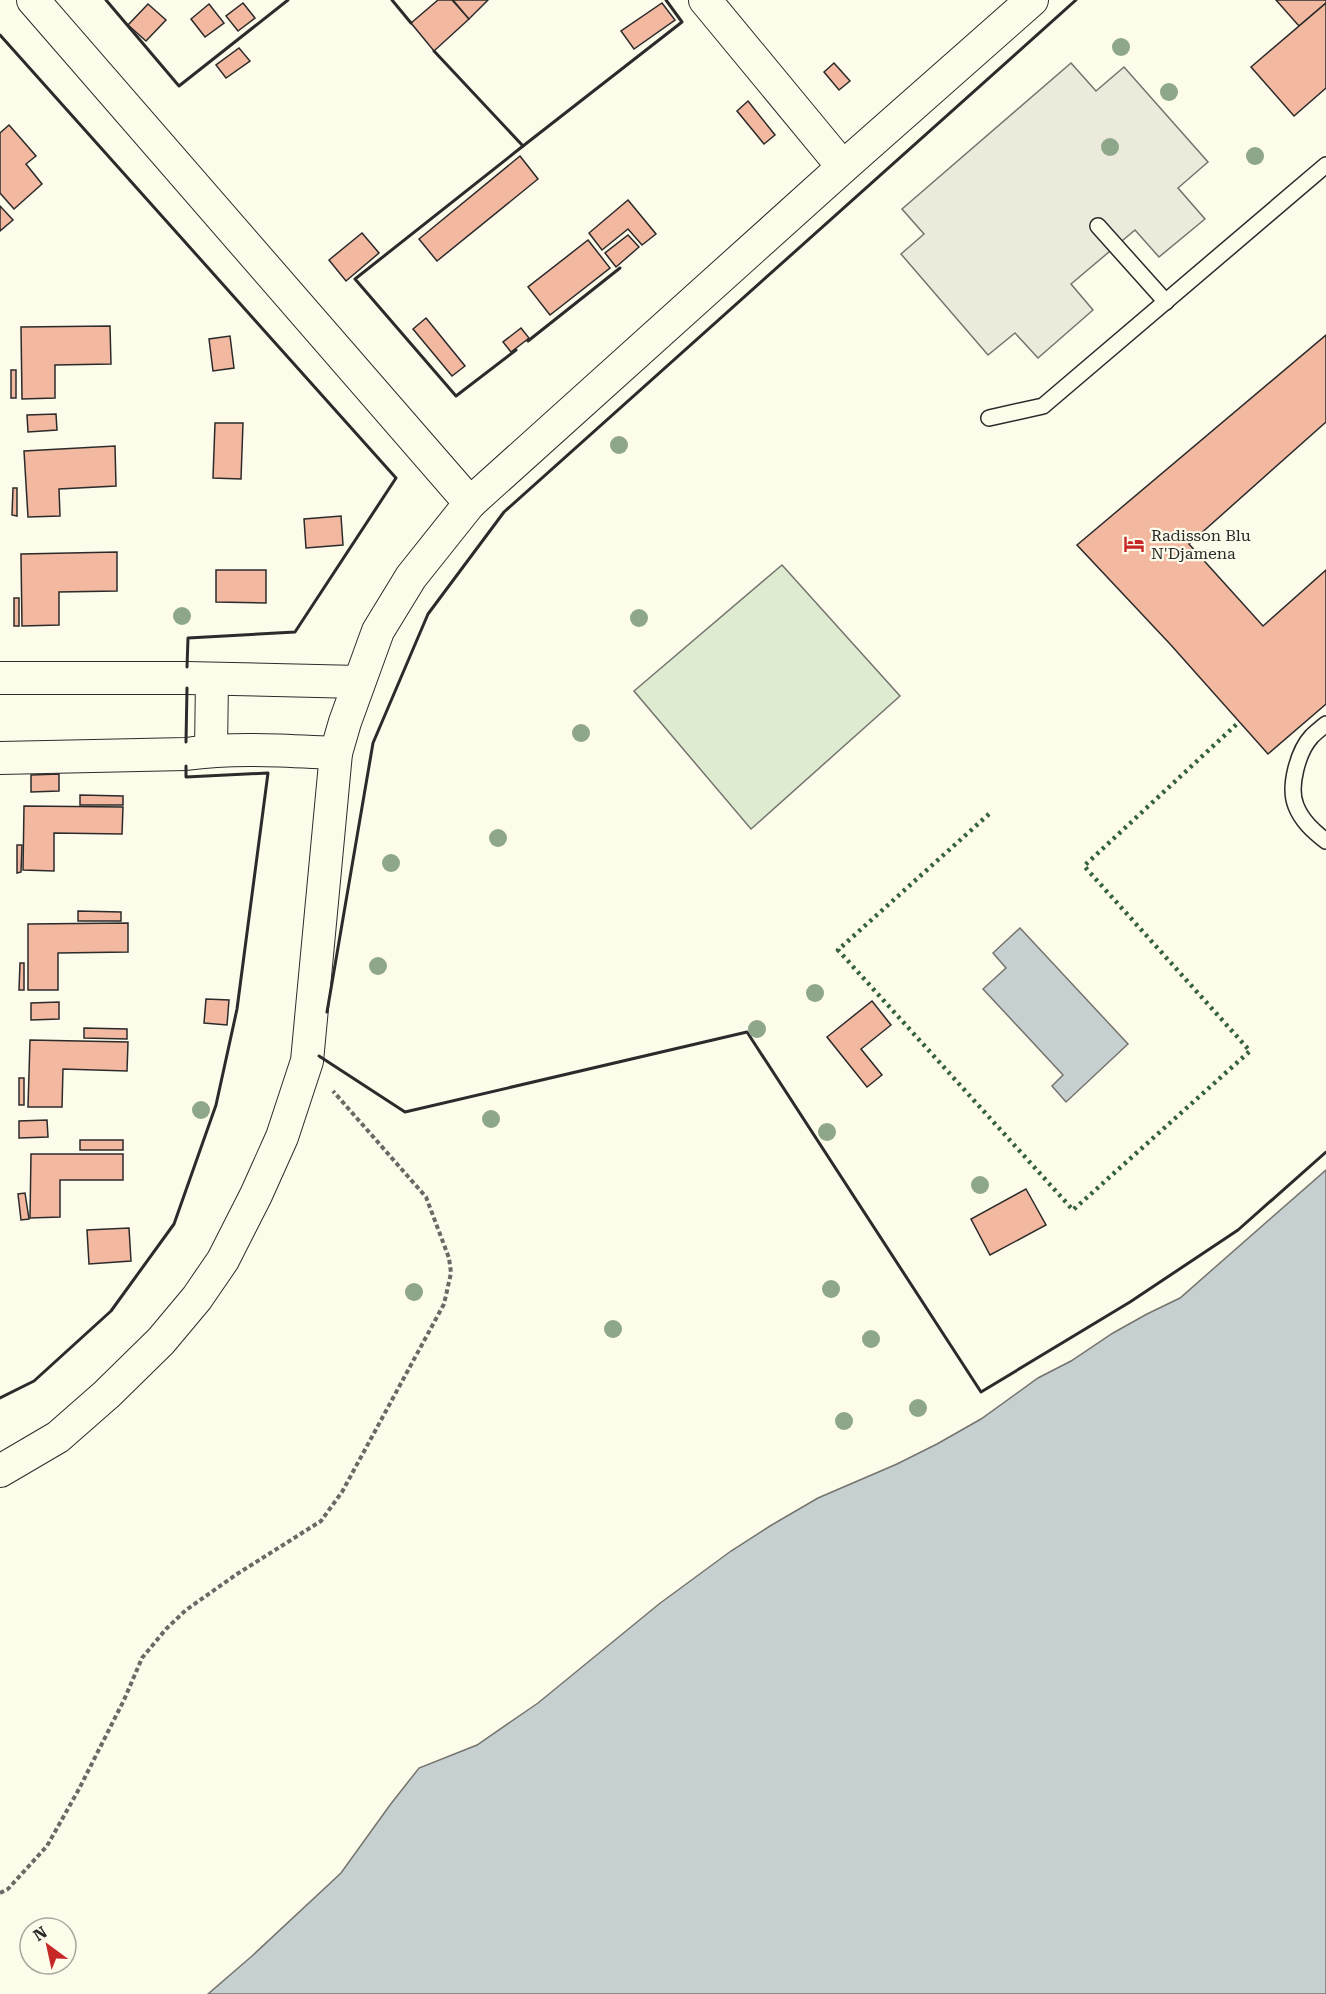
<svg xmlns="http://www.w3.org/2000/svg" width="1326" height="1994" font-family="'Roboto Serif',serif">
<rect width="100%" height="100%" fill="#fdfbea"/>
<!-- green -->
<path fill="#deebd1" stroke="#74746e" stroke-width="1.5" d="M782 565 900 696 751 829 634 691Z"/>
<!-- parking -->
<path fill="#eceadb" stroke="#74746e" stroke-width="1.5" d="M1071 63 1096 91 1124 67 1208 162 1178 188 1205 219 1159 257 1135 230 1071 284 1093 310 1038 358 1015 333 988 355 901 254 924 234 902 209Z"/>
<!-- water -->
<g fill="#c7d0d0" stroke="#74746e" stroke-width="1.5">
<path d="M1020 928 1128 1044 1066 1102 1052 1086 1063 1075 983 989 1006 968 993 953Z"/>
<path d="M1326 1170V1994H208L252 1956 341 1873 390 1805 419 1768 477 1745 538 1703 659 1604 731 1551 770 1526 818 1498 897 1464 937 1444 981 1419 1038 1378 1071 1361 1113 1333 1147 1314 1180 1298Z"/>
</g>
<!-- building -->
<g fill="#f2b8a0" stroke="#2b2b2b" stroke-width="1.5">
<path d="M438 0H452L469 19 434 51 411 23Z"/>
<path d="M453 0H488L469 19Z"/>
<path d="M1276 0H1326V3L1299 26Z"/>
<path d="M243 3 255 18 238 31 226 16Z"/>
<path d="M662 3 675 20 634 49 621 31Z"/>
<path d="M1326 3V88L1294 116 1251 67Z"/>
<path d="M148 4 166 20 146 41 128 25Z"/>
<path d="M209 4 224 23 205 37 191 19Z"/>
<path d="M239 48 250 61 226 78 216 65Z"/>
<path d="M834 63 850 81 839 90 824 72Z"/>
<path d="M748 101 775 135 764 144 737 111Z"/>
<path d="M9 125 36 156 26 164 42 184 14 209 0 193V133Z"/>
<path d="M520 156 538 179 437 261 419 239Z"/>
<path d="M628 200 656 234 642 245 628 229 602 250 589 233Z"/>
<path d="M0 206 13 220 0 231Z"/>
<path d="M362 233 379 253 346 281 329 260Z"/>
<path d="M628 235 639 247 616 267 605 253Z"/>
<path d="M588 240 610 268 550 315 528 287Z"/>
<path d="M426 318 465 366 452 376 413 329Z"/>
<path d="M110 326 111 364 55 365V398L22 399 21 327Z"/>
<path d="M521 328 529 338 511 352 503 342Z"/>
<path d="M1326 335V422L1189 544 1263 626 1326 570V704L1268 754 1170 644 1077 545Z"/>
<path d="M230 336 234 368 213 371 209 339Z"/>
<rect x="11" y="370" width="5" height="28"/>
<path d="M56 414 57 430 28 432 27 415Z"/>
<path d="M215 423H243L241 479 213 478Z"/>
<path d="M115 446 116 486 59 489 60 516 28 517 24 451Z"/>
<path d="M13 488H17V516L12 515Z"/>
<path d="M341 516 343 545 306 548 304 519Z"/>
<path d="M117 552V591L59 592V625L22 626 21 554Z"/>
<path d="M216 570H266V603L216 602Z"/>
<rect x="14" y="598" width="5" height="28"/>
<path d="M59 774V791L31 792V775Z"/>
<path d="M80 795 123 796V805H80Z"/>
<path d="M24 806 123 807 122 834 54 833V871L23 870Z"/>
<path d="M17 845H22L21 872 17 873Z"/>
<path d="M78 911 121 912V921H78Z"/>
<path d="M128 923V952L58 953V990H28V924Z"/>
<path d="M20 963H24V990H19Z"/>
<path d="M206 999 229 1000 227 1025 204 1023Z"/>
<path d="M872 1001 891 1025 861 1049 882 1075 867 1087 827 1037Z"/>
<path d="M59 1002V1019L31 1020V1003Z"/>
<path d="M84 1028 127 1029V1039L84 1038Z"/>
<path d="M30 1040 128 1042 127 1071 63 1069 62 1107H28Z"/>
<rect x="19" y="1078" width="5" height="27"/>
<path d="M47 1120 48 1137 19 1138V1121Z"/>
<rect x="80" y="1140" width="43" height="10"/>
<path d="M31 1154H123V1180H60V1217L30 1218Z"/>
<path d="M1026 1189 1046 1225 990 1255 971 1219Z"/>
<path d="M25 1193 29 1219 21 1220 18 1194Z"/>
<path d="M129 1228 131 1261 89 1264 87 1230Z"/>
</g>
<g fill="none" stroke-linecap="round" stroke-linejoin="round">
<!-- lane casing -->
<g stroke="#2b2b2b" stroke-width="18">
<g id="lane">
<path d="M1098 226 1166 302"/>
<path d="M989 418 1043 406 1326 165"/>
<path d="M1326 724C1321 728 1316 732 1312 736 1298 751 1288 787 1296 806 1302 821 1313 831 1326 841"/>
</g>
</g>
<!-- street casing -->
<g stroke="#2b2b2b" stroke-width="34">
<g id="street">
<path d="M33 0 470 503"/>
<path d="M705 0 843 167"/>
<path d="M0 678H187L359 682"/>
<path d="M211 750 212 679"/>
<path d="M0 758 186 754C236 747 286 751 336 753"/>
<path d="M0 1471 58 1437 107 1394 161 1341 197 1298 223 1260 256 1195 282 1137 307 1061 336 753 345 722 378 631 411 577 470 503 843 167 1032 0"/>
</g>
</g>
<!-- path -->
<path stroke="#6a6964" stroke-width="4" stroke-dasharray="4.5 3" stroke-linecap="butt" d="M0 1893 8 1889 47 1846 79 1789 124 1700 142 1658 166 1629 186 1610 237 1574 321 1521 342 1492 444 1304 451 1273 449 1258 426 1197 333 1091"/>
<!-- lane -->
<use href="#lane" stroke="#fdfbea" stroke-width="15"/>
<!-- street -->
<use href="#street" stroke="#fdfbea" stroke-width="32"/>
<!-- hedge -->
<path stroke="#34623c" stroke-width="4.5" stroke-dasharray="3 4.5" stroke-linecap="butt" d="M989 814 838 950 1073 1210 1250 1051 1084 866 1239 722"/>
<!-- wall -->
<g stroke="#2b2b2b" stroke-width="3">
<path d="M106 0 179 86 288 0"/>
<path d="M392 0 411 23"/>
<path d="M0 35 396 478 295 632 188 638 187 667"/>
<path d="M434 51 523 146 682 22 666 0"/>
<path d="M528 341 620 268"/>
<path d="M516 350 456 396 355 279 523 146"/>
<path d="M186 742 187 688"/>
<path d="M327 1012 373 743 428 614 504 512 1076 0"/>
<path d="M319 1056 405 1112 747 1032 981 1392 1130 1302 1238 1230 1326 1152"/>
<path d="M0 1398 34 1381 111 1311 174 1224 216 1105 237 1009 268 773 186 777V766"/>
</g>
</g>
<!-- trees -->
<g fill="#8ea78a">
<circle cx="1121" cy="47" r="9"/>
<circle cx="1169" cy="92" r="9"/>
<circle cx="1110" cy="147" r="9"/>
<circle cx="1255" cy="156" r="9"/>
<circle cx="619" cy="445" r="9"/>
<circle cx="182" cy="616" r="9"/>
<circle cx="639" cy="618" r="9"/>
<circle cx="581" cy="733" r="9"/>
<circle cx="498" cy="838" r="9"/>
<circle cx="391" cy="863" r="9"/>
<circle cx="378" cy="966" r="9"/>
<circle cx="815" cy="993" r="9"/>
<circle cx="757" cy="1029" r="9"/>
<circle cx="201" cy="1110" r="9"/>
<circle cx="491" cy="1119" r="9"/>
<circle cx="827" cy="1132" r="9"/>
<circle cx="980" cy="1185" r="9"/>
<circle cx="831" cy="1289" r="9"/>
<circle cx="414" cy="1292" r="9"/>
<circle cx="613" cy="1329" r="9"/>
<circle cx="871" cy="1339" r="9"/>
<circle cx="918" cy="1408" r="9"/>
<circle cx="844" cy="1421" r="9"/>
</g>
<!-- icons -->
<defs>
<g id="hotel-bare" transform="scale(1.62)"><path d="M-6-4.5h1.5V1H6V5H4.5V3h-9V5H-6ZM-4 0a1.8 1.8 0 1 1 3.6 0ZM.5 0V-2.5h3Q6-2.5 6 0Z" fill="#c62828" stroke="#fdfbea" stroke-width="2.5" paint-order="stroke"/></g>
</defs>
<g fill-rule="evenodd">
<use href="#hotel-bare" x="1134" y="544"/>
</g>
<g text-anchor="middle" stroke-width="4.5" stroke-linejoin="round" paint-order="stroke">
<!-- poi labels -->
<g font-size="16" fill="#2b2b2b" stroke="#fdfbea" text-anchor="start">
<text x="1151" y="541">Radisson Blu<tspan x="1151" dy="18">N'Djamena</tspan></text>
</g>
</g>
<!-- north arrow -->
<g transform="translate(48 1946) rotate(327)"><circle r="28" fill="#fdfbea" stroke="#a9a89e" stroke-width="1.5"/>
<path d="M0-4.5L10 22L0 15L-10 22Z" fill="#c62828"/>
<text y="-9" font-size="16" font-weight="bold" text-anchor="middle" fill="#2b2b2b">N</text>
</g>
</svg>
